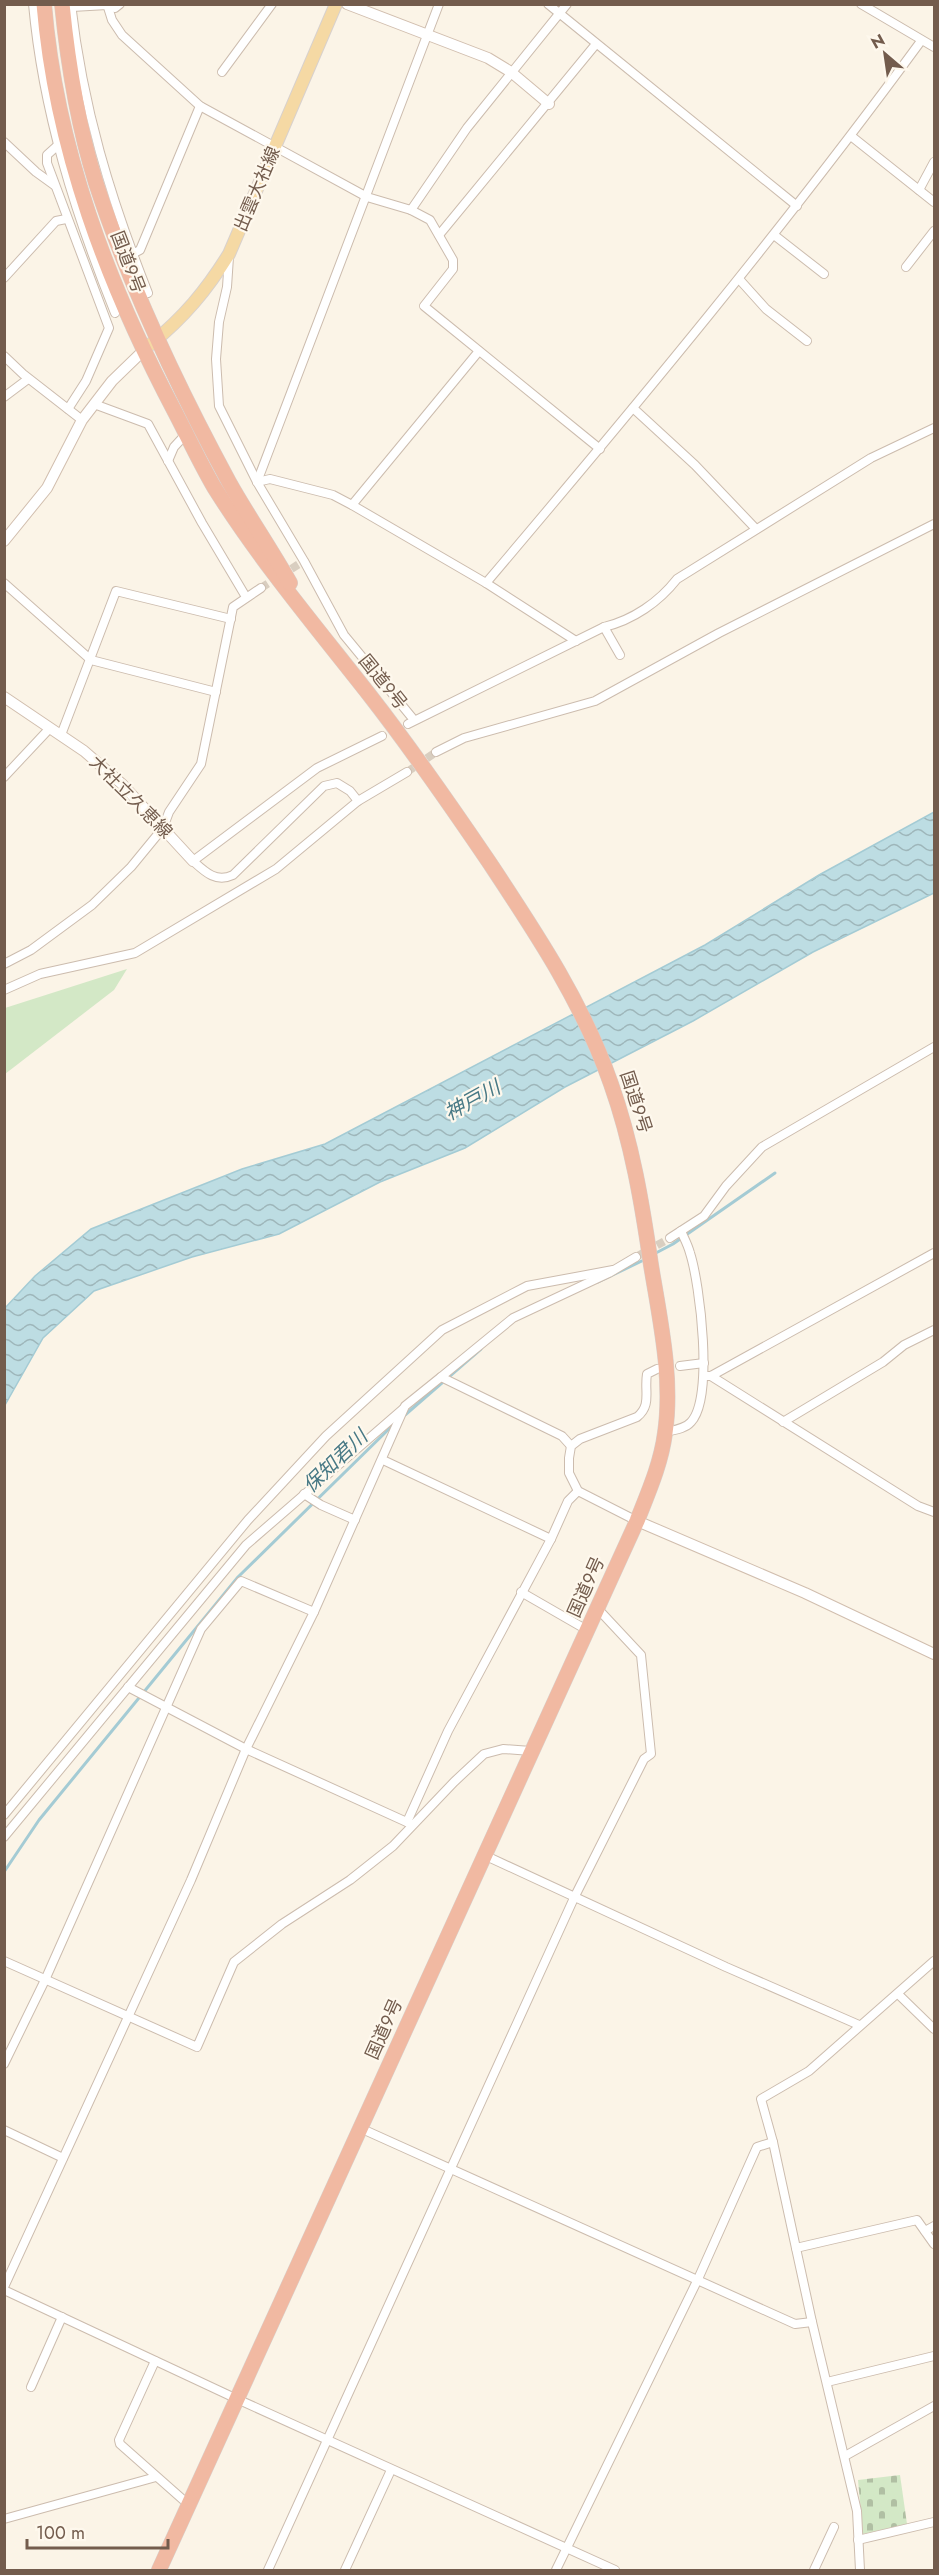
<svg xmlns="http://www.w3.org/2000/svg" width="939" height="2575" font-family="Jost,'Noto Sans JP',sans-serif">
<defs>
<pattern id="cemetery-stones" width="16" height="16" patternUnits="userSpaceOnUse" patternTransform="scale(1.5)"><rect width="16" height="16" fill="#d3e8c6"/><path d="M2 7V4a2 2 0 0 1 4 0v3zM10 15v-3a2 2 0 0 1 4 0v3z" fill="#b0bfa3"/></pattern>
<pattern id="water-waves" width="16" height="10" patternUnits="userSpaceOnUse" patternTransform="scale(1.5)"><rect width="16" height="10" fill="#bddde3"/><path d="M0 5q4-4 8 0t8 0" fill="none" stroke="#9eb6ba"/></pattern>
</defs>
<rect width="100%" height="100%" fill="#fbf4e7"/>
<!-- green -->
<path fill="#d3e8c6" d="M127 969 114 990 5 1074V1008Z"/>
<!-- cemetery -->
<path fill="url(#cemetery-stones)" d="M900 2475 907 2524 863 2534 858 2480Z"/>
<!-- water -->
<path fill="url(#water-waves)" stroke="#a4cbd4" stroke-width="1.5" d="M934 812V893L813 952 693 1021 565 1087 465 1148 380 1182 279 1234 192 1257 94 1291 43 1338 5 1405 4 1309 35 1276 91 1229 242 1169 325 1144 705 945 819 875Z"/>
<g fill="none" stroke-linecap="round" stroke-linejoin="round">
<!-- stream -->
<g stroke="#a4cbd4" stroke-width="3">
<path d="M654 1254 673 1244 775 1173"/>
<path d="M598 1282 646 1259"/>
<path d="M405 1415 481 1349"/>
<path d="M4 1872 39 1820 238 1577 393 1425"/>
</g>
<!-- street-tunnel -->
<g stroke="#d9cec0" stroke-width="8" stroke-dasharray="8 4" stroke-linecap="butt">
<path d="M261 588 299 564"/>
<path d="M407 772 436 752"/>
<path d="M636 1257 670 1238"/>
</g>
<!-- street casing -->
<g stroke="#ccbcae" stroke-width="10">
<g id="street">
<path d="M33 4C43 113 75 213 115 313"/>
<path d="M71 4C83 108 110 197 148 293"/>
<path d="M107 4 112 20 122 35 200 106 367 197 411 210 430 220 453 260V269L424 306 600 449"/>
<path d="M548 4 797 206"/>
<path d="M861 4 934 47"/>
<path d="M72 7 107 5 115 8 120 4"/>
<path d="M222 72 272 4"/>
<path d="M851 136 934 202"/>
<path d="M4 142 36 172 54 185"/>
<path d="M57 146 47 155V163L109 328 86 381 68 409"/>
<path d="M919 190 934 162"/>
<path d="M411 210 467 128 567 4"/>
<path d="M439 235 596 44"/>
<path d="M774 235 824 274"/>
<path d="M132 254 140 250 200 106"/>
<path d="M229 257 227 287 219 322 216 359 219 406 257 482 304 561 344 635 414 720"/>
<path d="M906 267 934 231"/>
<path d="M4 278 56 221 66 219"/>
<path d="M739 279 766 309 807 341"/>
<path d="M4 356 23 374 82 420"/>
<path d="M4 397 28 379"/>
<path d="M94 404 148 424 202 523 246 597"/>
<path d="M633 408 695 465 756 529"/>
<path d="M168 461 174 447 186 434"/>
<path d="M257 482 439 4"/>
<path d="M257 482 270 479 333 495 352 505 486 583 576 641"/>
<path d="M352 505 479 351"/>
<path d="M4 583 91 660 216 692"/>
<path d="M486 583C636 406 784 228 921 41"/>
<path d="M604 627 620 655"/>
<path d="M408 724 604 627C633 620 659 602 677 579L871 458 934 428"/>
<path d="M61 735 116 591 231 619"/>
<path d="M436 752 464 738 595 701 719 633 934 524"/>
<path d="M4 777 50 728"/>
<path d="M358 801 350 791 337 783 324 786 233 875C216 883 205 872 193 861L317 768 382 736"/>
<path d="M4 964 31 950 92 905 131 867 163 828 169 812 201 764 233 607 261 588"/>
<path d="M4 990 40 974 135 953 276 869 358 801 407 772"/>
<path d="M670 1238 704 1216 726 1186 762 1147 934 1047"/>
<path d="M680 1366 704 1363"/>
<path d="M705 1376H711L934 1253"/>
<path d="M711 1376 918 1506 934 1512"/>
<path d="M441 1377 513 1318 609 1273 636 1257"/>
<path d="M783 1422 883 1362 904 1345 934 1330"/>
<path d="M665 1432C674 1430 685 1429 691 1422 714 1398 700 1284 690 1253 688 1245 684 1238 681 1231"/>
<path d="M383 1460 551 1539 568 1501 578 1491"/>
<path d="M304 1494 321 1505 355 1520"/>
<path d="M637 1521 578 1491 569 1473V1458L571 1446 580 1439 637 1417C652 1405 644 1391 647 1374L657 1369"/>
<path d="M521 1592 587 1630"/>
<path d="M128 1687 246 1749 411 1824"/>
<path d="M4 1815 248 1520 326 1436 442 1330 527 1286 613 1270"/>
<path d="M407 1822 448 1731 551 1539"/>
<path d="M4 1837 246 1545 403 1409"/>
<path d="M484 1855 726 1967 859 2025"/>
<path d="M4 1961 197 2047 234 1962 282 1924 350 1880 393 1846 454 1782 484 1754 503 1749 531 1751"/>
<path d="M898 1994 934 2029"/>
<path d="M4 2064 45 1980 201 1629 241 1581 314 1612"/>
<path d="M360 2128 795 2324 812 2322"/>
<path d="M4 2130 63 2158"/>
<path d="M925 2231 934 2226"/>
<path d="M796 2248 917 2220 934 2244"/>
<path d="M4 2287 191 1880 246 1749 314 1612 405 1406 441 1377 562 1436 571 1446"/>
<path d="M4 2290 237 2399 615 2570"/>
<path d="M155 2361 119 2440 120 2444 189 2505"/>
<path d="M827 2382 934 2356"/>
<path d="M31 2387 62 2317"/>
<path d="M845 2456 934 2406"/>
<path d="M4 2519 156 2477"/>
<path d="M858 2540 934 2522"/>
<path d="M268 2570 574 1898 644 1759 651 1754 641 1655 598 1609"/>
<path d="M345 2570 391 2470"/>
<path d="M556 2570 698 2279 757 2147 773 2142"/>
<path d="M814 2570 834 2527"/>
<path d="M860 2570 857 2511 812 2322 773 2142 761 2099 809 2071 934 1961"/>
</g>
</g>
<!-- secondary casing -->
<g stroke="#d1beae" stroke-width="12">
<g id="secondary">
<path d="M347 4 488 58 511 72 549 104"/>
<path d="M4 541 47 488 82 420 112 381 143 351"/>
<path d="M4 697 84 751 122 784 193 861"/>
<path d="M637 1521 805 1593 934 1654"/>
</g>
</g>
<!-- primary casing -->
<g stroke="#d8d1cd" stroke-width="14">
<path id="primary" d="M151 344C184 317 206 291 229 254L336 4"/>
</g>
<!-- highway casing -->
<g stroke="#d8d1cd" stroke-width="16">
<g id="highway">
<path d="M44 4C56 149 108 285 175 412 188 437 200 463 214 487 261 562 317 628 371 697 413 751 451 806 489 862 536 933 583 1003 611 1084 632 1143 642 1203 651 1265 660 1320 673 1378 665 1433 661 1464 648 1493 637 1521L159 2570"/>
<path d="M62 4C68 64 78 126 96 183 130 287 177 386 229 482 248 516 271 549 290 583"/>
</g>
</g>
<!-- street -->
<use href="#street" stroke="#fff" stroke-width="8"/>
<!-- secondary -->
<use href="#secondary" stroke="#fff" stroke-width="10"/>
<!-- primary -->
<use href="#primary" stroke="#f5d9a4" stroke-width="12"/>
<!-- highway -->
<use href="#highway" stroke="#f1b9a2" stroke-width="15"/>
</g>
<g text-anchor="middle" stroke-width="4.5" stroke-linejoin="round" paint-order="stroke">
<!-- street labels -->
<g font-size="18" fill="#735c4d" stroke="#fef8ed">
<text transform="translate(257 189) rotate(-67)" y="6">出雲大社線</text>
<text transform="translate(128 262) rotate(69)" y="6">国道9号</text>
<text transform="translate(383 682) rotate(51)" y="6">国道9号</text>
<text transform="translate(131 797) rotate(45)" y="6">大社立久恵線</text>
<text transform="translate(636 1102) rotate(72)" y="6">国道9号</text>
<text transform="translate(586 1587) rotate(-66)" y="6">国道9号</text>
<text transform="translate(384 2029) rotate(-66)" y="6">国道9号</text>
</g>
<!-- water labels -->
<g font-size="20" font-style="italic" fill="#487985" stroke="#fef8ed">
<text transform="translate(472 1100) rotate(-29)" y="7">神戸川</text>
<text transform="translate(335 1461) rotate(-44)" y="7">保知君川</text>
</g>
</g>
<!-- border -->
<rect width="939" height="2575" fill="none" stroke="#735c4d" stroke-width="12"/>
<!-- north arrow -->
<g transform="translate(885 54) rotate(331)" stroke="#fef8ed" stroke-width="4.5" paint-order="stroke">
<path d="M0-4.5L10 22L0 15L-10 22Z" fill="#735c4d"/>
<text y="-9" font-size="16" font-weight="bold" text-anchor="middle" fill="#735c4d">N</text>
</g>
<!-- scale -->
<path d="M27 2539v9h141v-9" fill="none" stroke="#735c4d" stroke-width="3"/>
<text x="36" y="2539" font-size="18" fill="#735c4d" stroke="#fef8ed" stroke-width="4.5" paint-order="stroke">100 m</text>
</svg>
